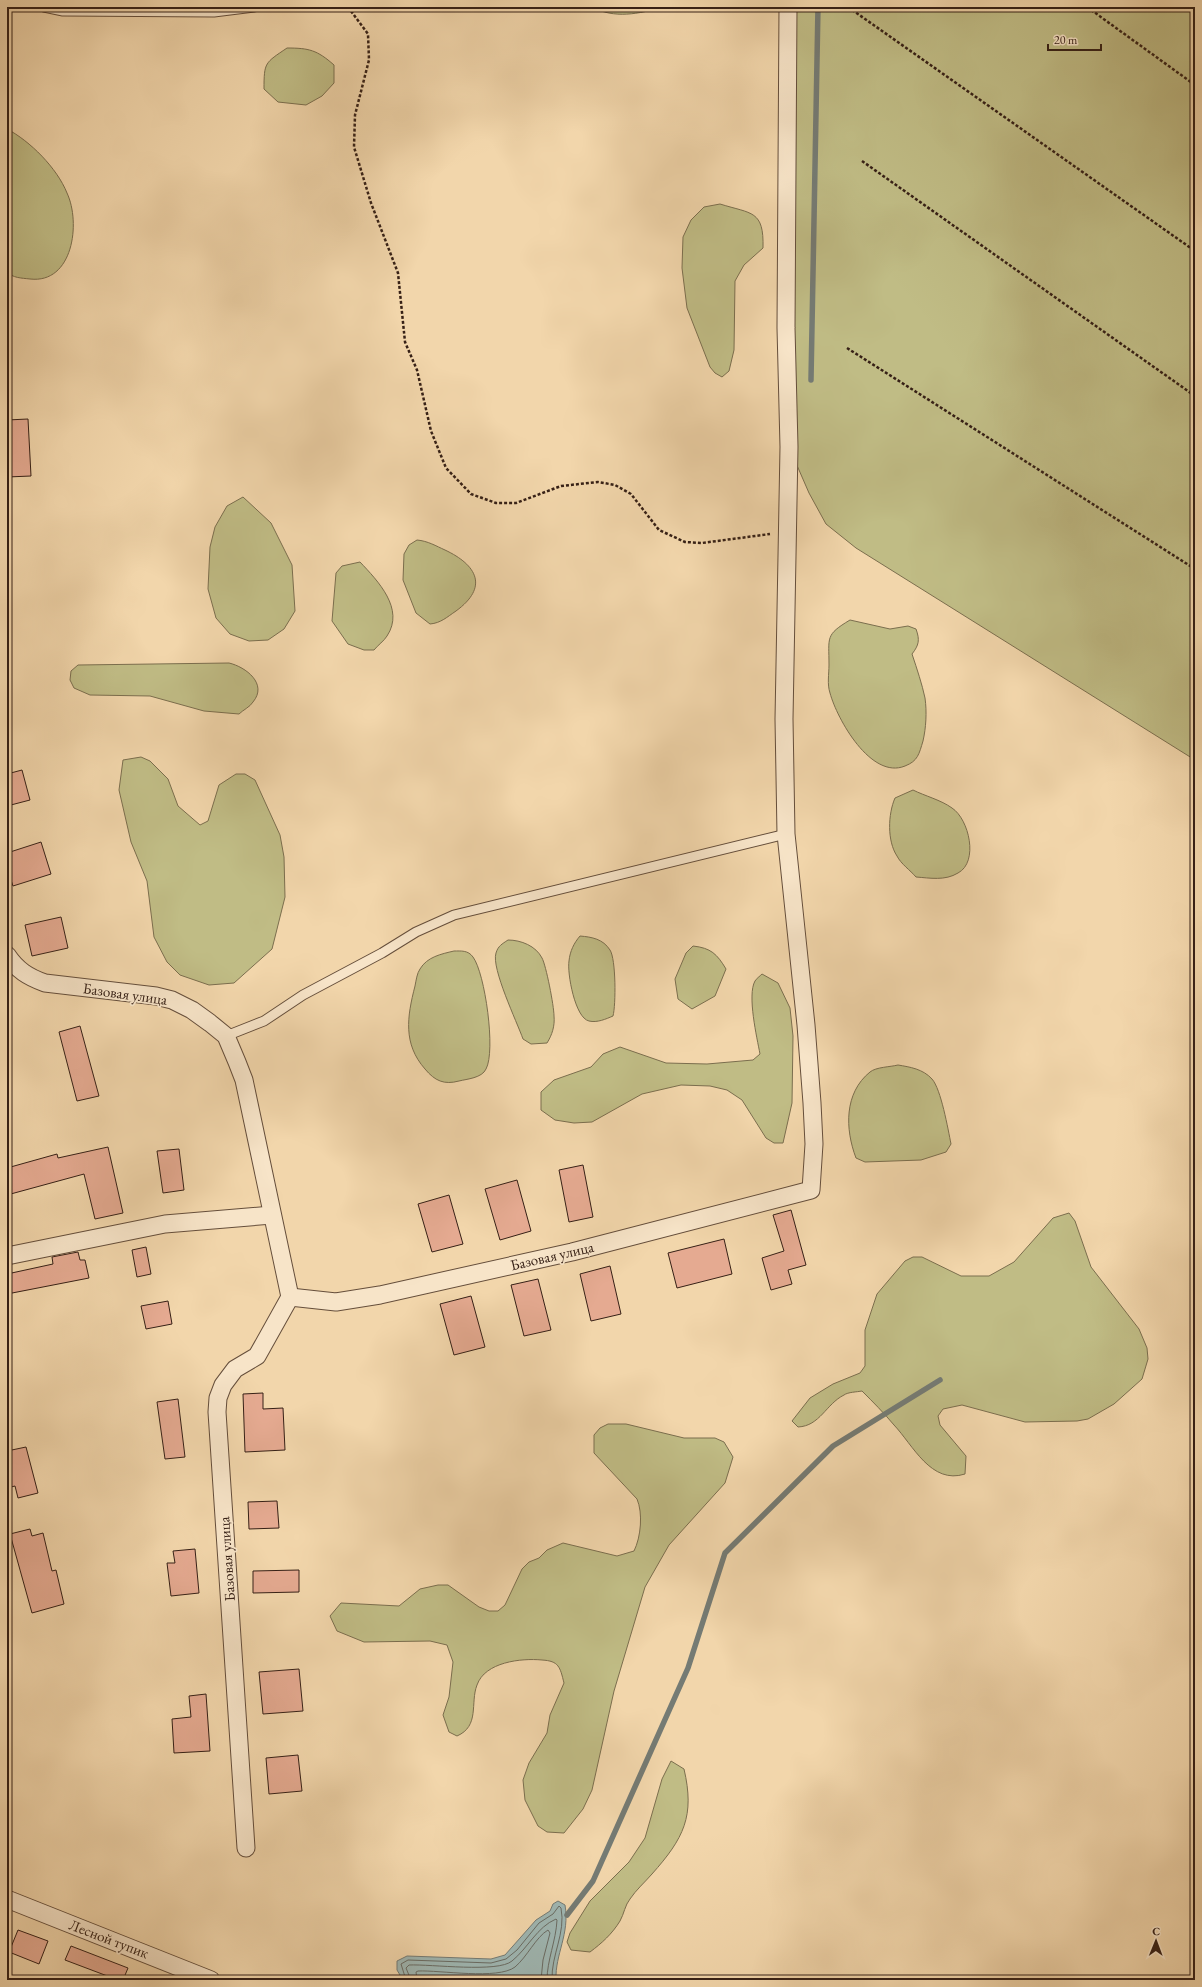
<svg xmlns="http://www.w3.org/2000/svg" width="1202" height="1987" font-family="'EB Garamond',serif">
<rect width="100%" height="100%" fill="#f2d6ab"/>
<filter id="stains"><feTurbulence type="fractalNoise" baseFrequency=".005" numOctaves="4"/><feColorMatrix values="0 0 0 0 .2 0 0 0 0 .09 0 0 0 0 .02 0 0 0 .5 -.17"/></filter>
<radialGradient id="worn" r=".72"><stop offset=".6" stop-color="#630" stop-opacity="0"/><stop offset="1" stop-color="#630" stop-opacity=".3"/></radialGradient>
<!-- green -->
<g fill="#c0bc85" stroke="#7b6e4e">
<path d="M592 7H663C639 14 614 19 592 7Z"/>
<path d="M788 7H1195V760L856 548 826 524 809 493 789 447Z"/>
<path d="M287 48C309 48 317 50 334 65V83L322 96 306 105 278 102 264 89C264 62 265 63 287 48Z"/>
<path d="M7 129C30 141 57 168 67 193 81 223 73 284 30 279 21 278 13 278 7 272Z"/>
<path d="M720 204C752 214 764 210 763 248L744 265 735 281 734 350 729 371 722 377 715 373 710 367 687 308 682 268 683 237 691 220 704 207Z"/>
<path d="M243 497 271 523 292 565 295 611 284 629 268 640 249 641 230 634 216 618 208 589 210 547 215 527 227 506Z"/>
<path d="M417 540C428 541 436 546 445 550 477 565 489 587 456 611 447 617 441 623 430 624L416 613 403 580 404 554 409 545Z"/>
<path d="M360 562C378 581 405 609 387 636 384 641 378 645 374 650H364L348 644 332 621 336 573 342 566Z"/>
<path d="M850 620 890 629 908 626 916 629C920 640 919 645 912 654 917 669 922 684 925 698 927 712 926 728 923 741 919 754 918 761 905 766 871 780 837 719 830 693 827 684 829 674 829 665 829 637 825 635 850 620Z"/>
<path d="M229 663C246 667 268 684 253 702 250 707 243 710 239 714L204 711 150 696 90 695 74 688 70 680 71 671 78 665Z"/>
<path d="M141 757 150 761 168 779 178 806 200 825 208 821 219 785 236 774H245L255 780 280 835 284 857 285 897 272 949 234 983 209 985 180 975 167 962 154 937 147 881 131 842 119 790 123 760Z"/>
<path d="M913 790C925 796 941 800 952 808 969 819 979 862 958 873 945 881 930 878 916 877 910 870 901 864 897 856 887 841 888 814 895 798Z"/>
<path d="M580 936C592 937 603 939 610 950 616 959 616 1005 613 1016 606 1019 597 1023 589 1021 575 1018 567 973 569 961 570 951 574 943 580 936Z"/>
<path d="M508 940C521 940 536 946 542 958 546 965 554 1006 554 1016 555 1026 552 1035 547 1043L531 1044 523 1039C517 1022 491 968 496 953 498 946 502 944 508 940Z"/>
<path d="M693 946C711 948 717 954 726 969L715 996 692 1009 678 999 675 979 686 953Z"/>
<path d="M454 951C461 951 468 950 473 957 485 973 496 1051 486 1069 482 1078 467 1079 459 1081 444 1085 435 1081 425 1069 403 1044 407 1017 415 986 416 981 417 973 420 969 427 957 441 954 454 951Z"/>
<path d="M762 974 778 983 790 1008 793 1036 792 1103 783 1143H774L766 1138 742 1100 727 1090 710 1086 681 1085 642 1094 592 1122 574 1123 555 1120 541 1110V1092L554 1080 591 1067 603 1054 620 1047 666 1063 707 1064 753 1060 760 1054C757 1038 747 995 755 981 756 979 760 976 762 974Z"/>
<path d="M898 1065C910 1067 923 1069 932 1079 941 1089 948 1129 951 1144L946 1152 921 1160 865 1162 856 1158C845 1129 844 1093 870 1072 876 1067 890 1067 898 1065Z"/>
<path d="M1069 1213 1075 1221 1091 1267 1139 1329 1147 1348 1148 1359 1142 1379 1114 1404 1088 1419 1077 1421 1025 1422 962 1405 943 1409 938 1416 940 1425 966 1456 965 1474C931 1485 913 1445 894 1425 884 1413 873 1402 862 1391 857 1392 848 1392 844 1395 826 1404 820 1426 798 1427L792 1421 810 1398 833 1384 860 1373 865 1366V1330L877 1294 905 1261 913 1257H922L961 1276H989L1014 1262 1053 1218Z"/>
<path d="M608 1424H626L684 1438H715L724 1442 733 1457 725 1483 669 1545 645 1587 614 1691 592 1790 583 1809 564 1833 547 1832 538 1826 525 1800 523 1780 529 1763 547 1733 550 1715 564 1683C560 1667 559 1661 542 1660 521 1658 485 1662 477 1685 470 1703 480 1726 457 1736L449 1732 443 1715 449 1697 453 1662 447 1645 430 1641 364 1642 337 1631 330 1616 341 1603 399 1606 420 1589 438 1585H448L479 1607 489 1611H498L505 1605 522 1569 529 1562 539 1558 547 1550 563 1543 617 1556 634 1551C641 1537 643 1513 637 1499L594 1453V1435L600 1428Z"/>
<path d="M671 1761 684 1769C695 1816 684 1838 652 1874 645 1882 636 1890 630 1899 625 1905 624 1914 620 1921 612 1934 602 1943 590 1952L571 1950 567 1942 570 1933 590 1901 629 1862 645 1838 662 1779Z"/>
</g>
<!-- water -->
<path fill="#9fb7b3" stroke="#757b74" d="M558 1901 565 1905C570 1934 555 1954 556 1980H403L397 1970V1961L407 1956 491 1959 505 1955 536 1920 550 1911 553 1904Z"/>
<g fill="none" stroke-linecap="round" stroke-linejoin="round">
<!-- shore -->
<g stroke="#6a6c64" stroke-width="1">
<path d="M406 1980 401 1964 408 1960 491 1963 506 1959 517 1950 539 1923 553 1914 559 1906 561 1908C566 1933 551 1955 552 1980"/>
<path d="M411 1980 406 1968 409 1965C431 1964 498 1973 512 1961 528 1948 537 1927 556 1919L557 1920C556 1941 547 1960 547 1980"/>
<path d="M417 1980 416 1972 418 1971C440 1970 498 1980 515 1967 527 1957 536 1937 548 1930L550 1933 543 1960 541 1980"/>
</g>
<!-- stream -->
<g stroke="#757b74" stroke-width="5.5">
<path d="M811 380 818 7"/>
<path d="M567 1915 593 1881 688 1668 725 1553 833 1446 940 1380"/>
</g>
</g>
<!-- building -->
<g fill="#e5aa91" stroke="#362016">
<path d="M28 419 31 476 7 477V420Z"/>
<path d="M22 770 30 800 7 806V774Z"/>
<path d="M41 842 51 874 13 886 7 868V853Z"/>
<path d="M61 917 68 948 32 956 25 925Z"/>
<path d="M80 1026 99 1096 77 1101 59 1032Z"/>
<path d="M108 1147 123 1213 95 1219 84 1174 7 1195V1168L57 1154 58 1158Z"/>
<path d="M179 1149 184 1190 163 1193 157 1151Z"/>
<path d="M583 1165 593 1217 569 1222 559 1170Z"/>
<path d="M517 1180 531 1231 500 1240 485 1189Z"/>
<path d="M449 1195 463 1244 432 1252 418 1204Z"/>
<path d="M791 1210 806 1265 788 1270 792 1284 771 1290 762 1258 784 1251 773 1215Z"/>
<path d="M724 1239 732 1274 677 1288 668 1253Z"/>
<path d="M146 1247 151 1274 137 1277 132 1250Z"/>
<path d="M78 1252 80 1260H85L89 1278 7 1294V1274L53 1264 52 1257Z"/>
<path d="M610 1266 621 1314 591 1321 580 1274Z"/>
<path d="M538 1279 551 1330 524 1336 511 1285Z"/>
<path d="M471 1296 485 1347 454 1355 440 1304Z"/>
<path d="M168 1301 172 1324 146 1329 141 1306Z"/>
<path d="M263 1393V1409L283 1408 285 1450 245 1452 243 1394Z"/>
<path d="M178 1399 185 1457 165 1459 157 1402Z"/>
<path d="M26 1447 38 1493 18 1498 15 1486 7 1488V1451Z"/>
<path d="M277 1501 279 1528 249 1529 248 1502Z"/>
<path d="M30 1529 32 1536 43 1533 52 1571 56 1570 64 1604 32 1613 10 1534Z"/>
<path d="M195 1549 199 1593 171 1596 167 1563H175L173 1551Z"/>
<path d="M299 1570V1592L253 1593V1571Z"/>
<path d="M299 1669 303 1711 263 1714 259 1672Z"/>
<path d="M206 1694 210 1751 174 1753 172 1719 191 1717 189 1696Z"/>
<path d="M298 1755 302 1791 269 1794 266 1758Z"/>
<path d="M18 1930 48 1941 39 1964 9 1952Z"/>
<path d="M71 1946 128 1968 123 1980H118L65 1960Z"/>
</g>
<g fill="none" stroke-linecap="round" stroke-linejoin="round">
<!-- service casing -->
<g stroke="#654e3b" stroke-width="11">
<g id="service">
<path d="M44 7 63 11 214 12 254 7"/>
<path d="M226 1036 264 1021 303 995 382 953 416 932 454 915 786 834"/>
</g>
</g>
<!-- minor casing -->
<g stroke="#654e3b" stroke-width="19">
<g id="minor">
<path d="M7 955C17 970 28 977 45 983L156 996 172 1000 192 1010 210 1023 226 1036 237 1062 244 1080 290 1297 257 1356 235 1369 223 1385 218 1398 217 1412 246 1848"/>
<path d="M7 1256 165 1224 272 1215"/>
<path d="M290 1297 336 1302 380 1295 572 1252 811 1190 814 1144 812 1103 806 1025 786 834 784 719 789 447 786 328 788 7"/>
<path d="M7 1899 211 1980"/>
</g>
</g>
<!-- path -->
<g stroke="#362016" stroke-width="2.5" stroke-dasharray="3 2" stroke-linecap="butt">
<path d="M348 7 368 34 369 60 355 115 354 147 371 203 398 273 405 342 417 370 431 431 446 468 471 494 496 503H516L561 486 598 482 615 485 631 494 659 530 685 542 702 543 770 534"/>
<path d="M848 7 1195 251"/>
<path d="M1087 7 1195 85"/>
<path d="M862 161 1195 396"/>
<path d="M847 348 1195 569"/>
</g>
<!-- service -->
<use href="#service" stroke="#f7e4c8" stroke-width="9"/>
<!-- minor -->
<use href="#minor" stroke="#f7e4c8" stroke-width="17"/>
</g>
<g text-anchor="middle" stroke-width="3.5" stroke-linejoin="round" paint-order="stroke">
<!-- street labels -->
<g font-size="15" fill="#362016" stroke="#f7e4c8">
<text transform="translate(125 994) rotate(8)" y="5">Базовая улица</text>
<text transform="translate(552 1256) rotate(-13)" y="5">Базовая улица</text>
<text transform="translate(227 1559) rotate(-94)" y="5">Базовая улица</text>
<text transform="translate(109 1939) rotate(21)" y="5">Лесной тупик</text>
</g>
</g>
<!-- margin -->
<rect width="1202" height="1987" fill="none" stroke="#f2d6ab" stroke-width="24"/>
<rect x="8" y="8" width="1186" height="1971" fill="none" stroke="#362016" stroke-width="2"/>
<rect x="12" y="12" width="1178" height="1963" fill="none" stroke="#362016"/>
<!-- north arrow -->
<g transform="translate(1156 1941) rotate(1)" stroke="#f7e4c8" stroke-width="3" paint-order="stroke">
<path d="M0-3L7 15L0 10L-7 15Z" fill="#362016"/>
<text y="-6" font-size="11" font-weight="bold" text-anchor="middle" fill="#362016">С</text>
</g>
<!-- scale -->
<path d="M1048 44v6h53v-6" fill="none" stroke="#362016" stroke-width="2"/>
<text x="1054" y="44" font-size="12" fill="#362016" stroke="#f7e4c8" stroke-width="3" paint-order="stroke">20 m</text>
<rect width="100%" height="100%" filter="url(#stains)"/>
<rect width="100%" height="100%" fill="url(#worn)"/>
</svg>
